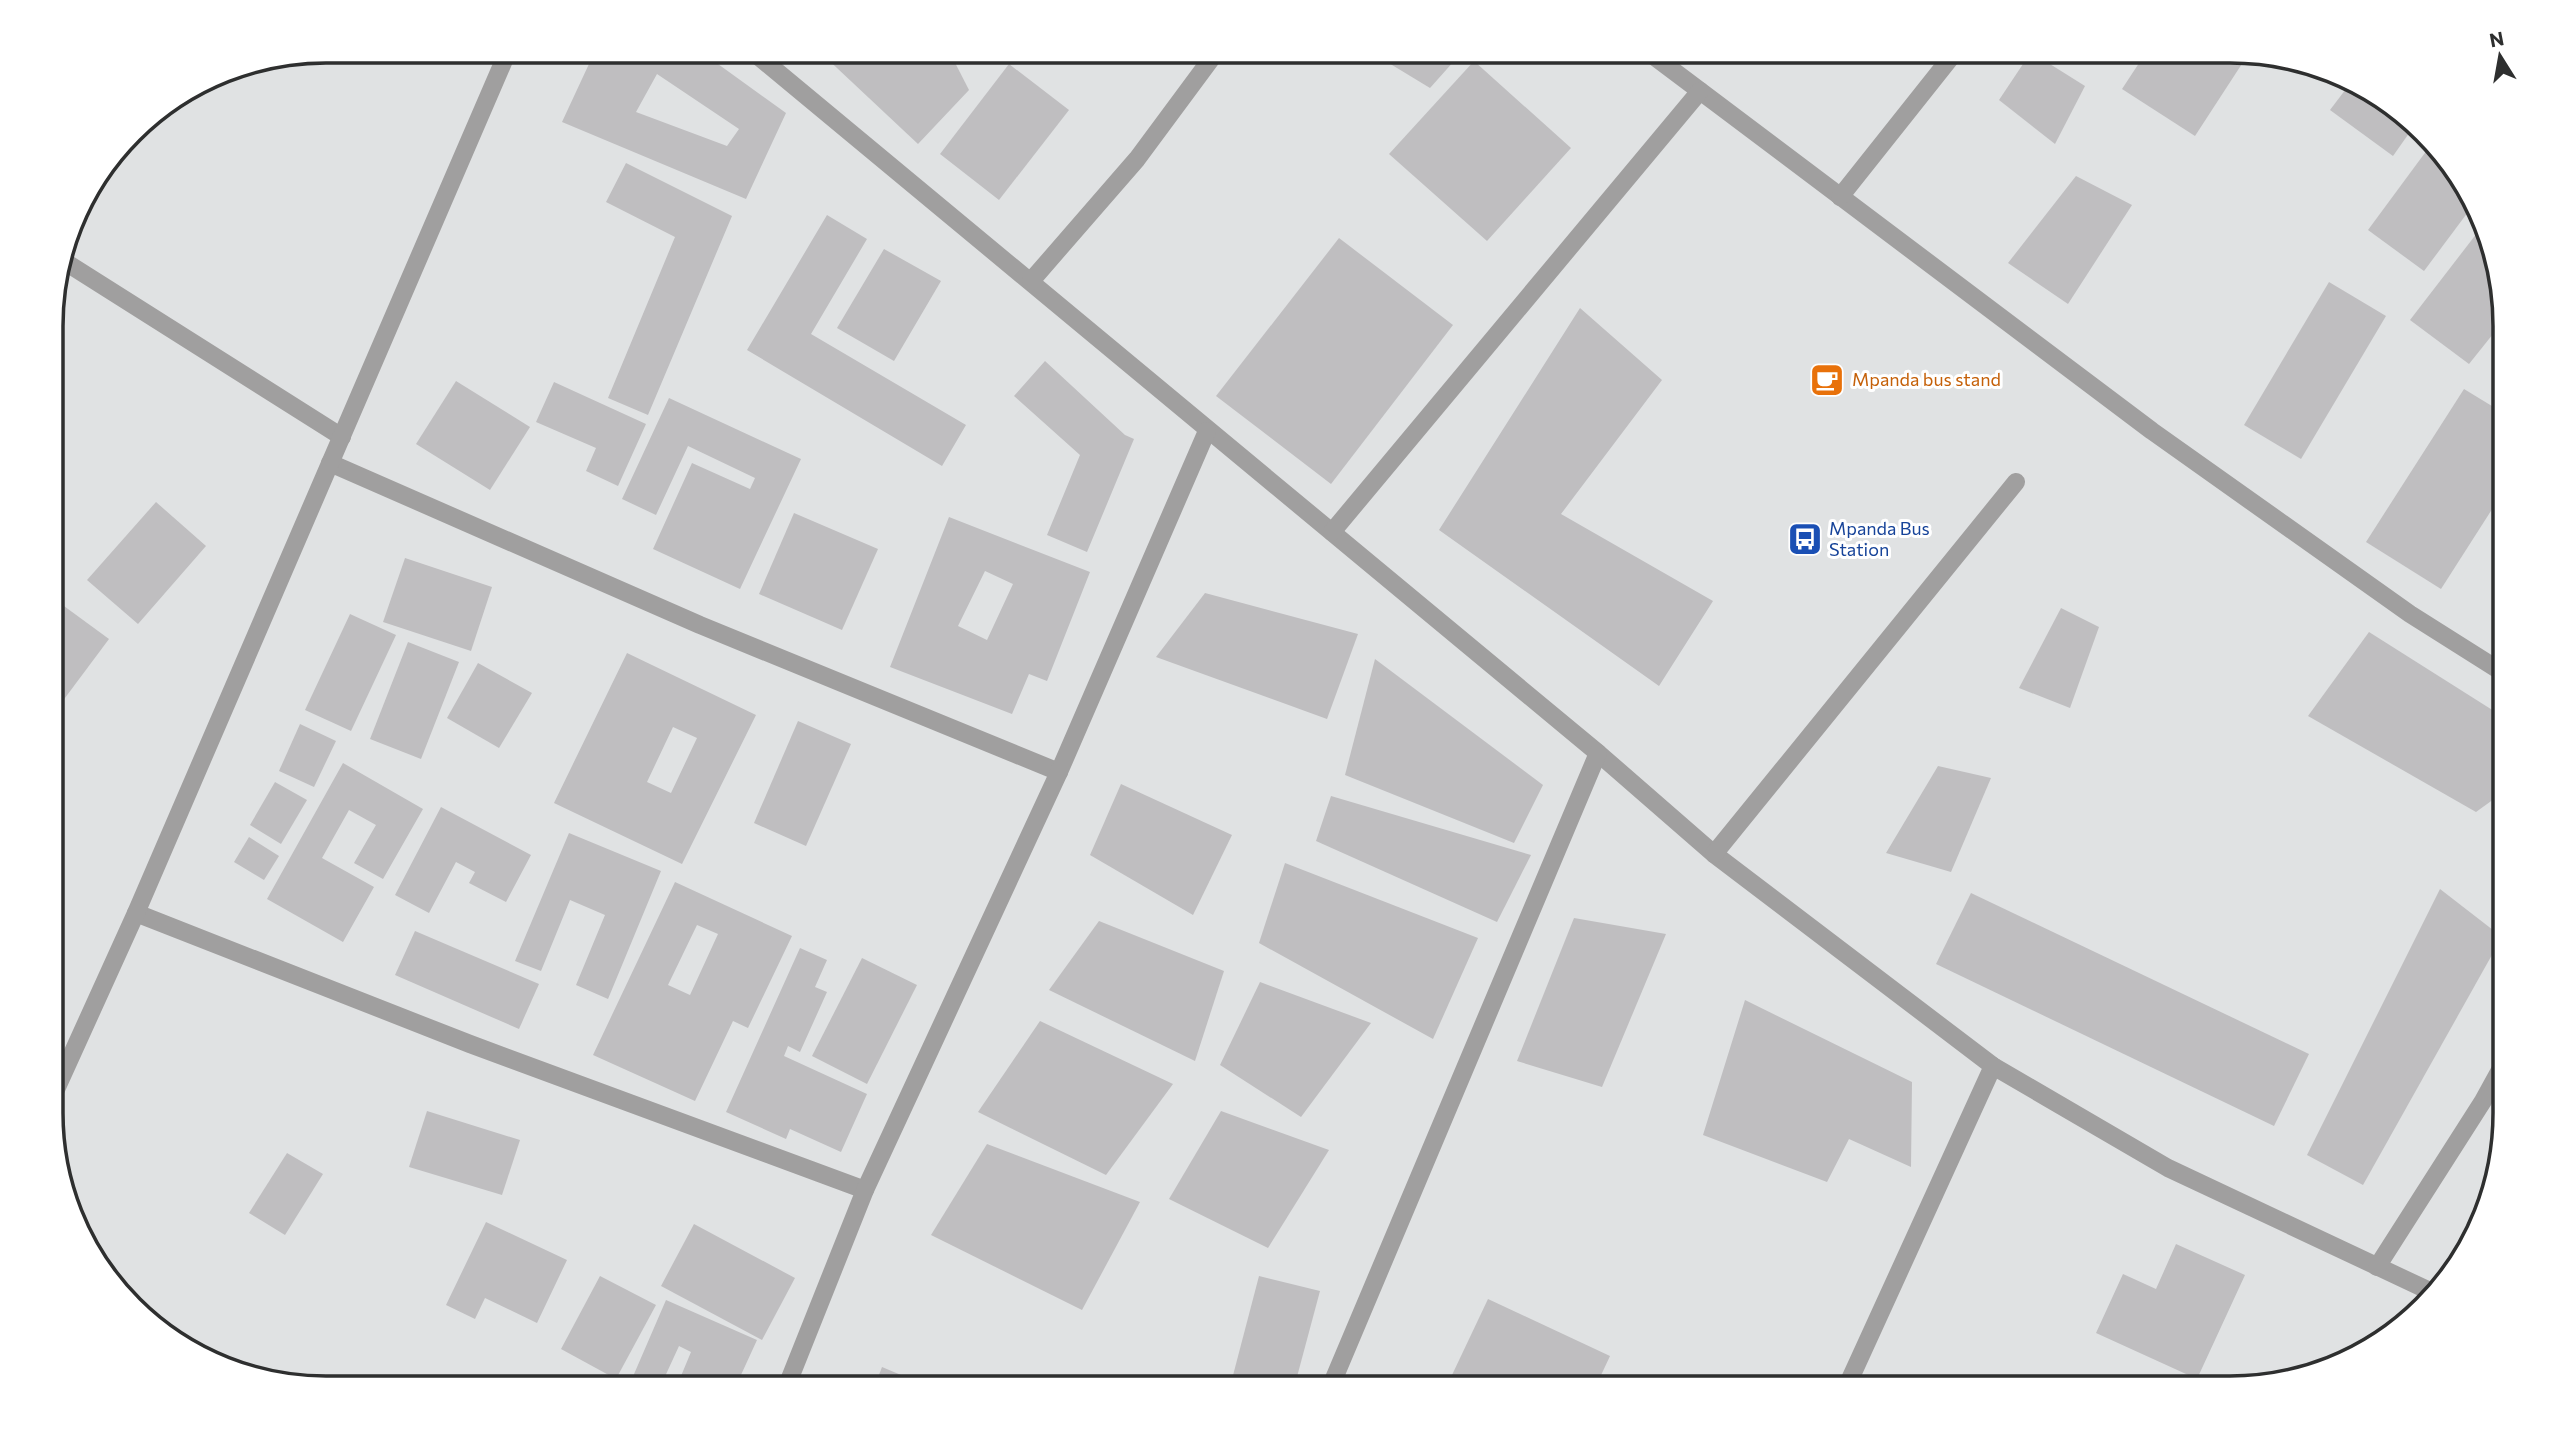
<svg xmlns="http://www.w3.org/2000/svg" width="2556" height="1439" font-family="Commissioner,sans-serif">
<rect width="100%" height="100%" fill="#e0e2e3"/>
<!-- building -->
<g fill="#bfbec0" fill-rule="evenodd">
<path d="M595 51H700L786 113 746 199 562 122ZM657 74 739 129 727 146 636 112Z"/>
<path d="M823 51H949L969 90 918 144 821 53Z"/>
<path d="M1369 51H1463L1430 88Z"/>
<path d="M2147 51H2231L2249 53 2195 136 2122 89Z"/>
<path d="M2031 52 2085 86 2055 144 1999 100Z"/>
<path d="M1474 61 1571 148 1487 241 1389 154Z"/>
<path d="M1009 64 1069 110 999 200 940 154Z"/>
<path d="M2352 81 2367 87 2412 129 2393 156 2330 110Z"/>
<path d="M2430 146 2459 173 2474 204 2424 271 2368 230Z"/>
<path d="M626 163 732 216 648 415 608 398 675 237 606 202Z"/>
<path d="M2076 176 2132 205 2068 304 2008 263Z"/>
<path d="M827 215 867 239 811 334 966 425 942 466 747 350Z"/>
<path d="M2484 224 2491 238 2505 307V319L2469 364 2410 320Z"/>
<path d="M1339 238 1453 325 1331 484 1216 396Z"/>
<path d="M884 249 941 281 894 361 837 328Z"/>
<path d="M2329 282 2386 316 2301 459 2244 425Z"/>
<path d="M1580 308 1662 380 1561 514 1713 601 1659 686 1439 530Z"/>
<path d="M2505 360V386L2492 376Z"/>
<path d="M1045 361 1125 435 1134 439 1087 552 1047 535 1080 455 1014 396Z"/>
<path d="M456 381 530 427 490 490 416 444Z"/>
<path d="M554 382 646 424 618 486 586 471 596 448 536 422Z"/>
<path d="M2464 389 2505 414V489L2441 589 2366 542Z"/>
<path d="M669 398 801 459 740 589 653 549 692 463 750 489 755 478 688 446 656 515 622 499Z"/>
<path d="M156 502 206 546 138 624 87 580Z"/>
<path d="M794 513 878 549 842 630 759 594Z"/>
<path d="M949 517 1090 572 1047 681 1029 674 1012 714 890 667ZM985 571 1013 584 987 640 958 626Z"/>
<path d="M405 558 492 587 471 651 383 622Z"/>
<path d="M1205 593 1358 634 1327 719 1156 657Z"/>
<path d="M53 598 109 639 53 714Z"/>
<path d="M2061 608 2099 627 2070 708 2019 688Z"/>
<path d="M350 614 396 635 351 731 305 710Z"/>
<path d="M2369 632 2505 718V791L2476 812 2308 716Z"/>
<path d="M408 642 459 662 421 759 370 739Z"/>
<path d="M627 653 756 715 682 864 554 803ZM673 727 697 738 671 793 647 782Z"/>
<path d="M1375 659 1543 785 1514 843 1345 775Z"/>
<path d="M478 663 532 693 499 748 447 718Z"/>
<path d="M798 721 851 744 806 846 754 823Z"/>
<path d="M300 724 336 741 314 787 279 771Z"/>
<path d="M343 763 423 809 383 879 354 863 376 825 349 810 322 858 374 887 343 942 267 899Z"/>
<path d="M1938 766 1991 778 1951 872 1886 853Z"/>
<path d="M275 782 307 800 281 844 250 825Z"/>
<path d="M1121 784 1232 835 1193 915 1090 855Z"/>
<path d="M1331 796 1531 855 1497 922 1316 841Z"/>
<path d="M441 807 531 855 506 902 469 883 475 872 456 862 429 913 395 895Z"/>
<path d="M569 833 661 871 608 999 576 985 605 915 570 900 541 971 515 961Z"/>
<path d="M249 837 279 856 264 880 234 862Z"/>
<path d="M1285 863 1478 938 1433 1039 1259 943Z"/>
<path d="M675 882 792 936 748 1028 733 1021 695 1101 593 1055ZM697 925 718 934 690 995 668 985Z"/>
<path d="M2440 889 2502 937 2363 1185 2307 1155Z"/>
<path d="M1971 893 2309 1054 2274 1126 1936 964Z"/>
<path d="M1574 918 1666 934 1602 1087 1517 1061Z"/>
<path d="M1099 921 1224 971 1195 1061 1049 990Z"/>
<path d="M415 931 539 984 519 1029 395 975Z"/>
<path d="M800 948 827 960 815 987 827 992 800 1052 788 1046 784 1056 867 1094 841 1152 790 1129 786 1139 726 1112Z"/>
<path d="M862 958 917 985 867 1084 812 1056Z"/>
<path d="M1260 982 1371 1023 1301 1117 1220 1065Z"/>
<path d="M1745 1000 1912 1082 1911 1167 1849 1139 1827 1182 1703 1135Z"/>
<path d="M1040 1021 1173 1084 1106 1175 978 1112Z"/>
<path d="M427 1111 520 1140 502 1195 409 1167Z"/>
<path d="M1221 1111 1329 1150 1268 1248 1169 1199Z"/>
<path d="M987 1144 1140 1202 1082 1310 931 1235Z"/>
<path d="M287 1153 323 1174 285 1235 249 1213Z"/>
<path d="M486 1222 567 1260 537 1323 485 1298 475 1319 446 1305Z"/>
<path d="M694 1224 795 1278 762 1340 661 1286Z"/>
<path d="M2176 1244 2245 1275 2197 1379 2096 1333 2123 1274 2156 1289Z"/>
<path d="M600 1276 656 1305 616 1379 561 1349Z"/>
<path d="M1259 1276 1320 1291 1294 1388H1250L1231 1383Z"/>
<path d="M1488 1299 1610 1356 1595 1388H1479L1452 1375Z"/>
<path d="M666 1300 757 1340 735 1388H676L691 1352 679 1346 662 1383 673 1388H628Z"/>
<path d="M882 1367 932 1388H874Z"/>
</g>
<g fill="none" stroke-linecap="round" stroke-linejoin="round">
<!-- minor -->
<g stroke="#a09f9f" stroke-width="18">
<path d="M752 51 1598 753 1714 854 1993 1066 2168 1168 2436 1294"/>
<path d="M1647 51 2152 431 2410 614 2505 674"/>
<path d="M1840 197 1956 51"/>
<path d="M62 260 342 437"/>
<path d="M1031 281 1137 159 1217 51"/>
<path d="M330 463 700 625 1059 772"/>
<path d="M1332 532 1700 91"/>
<path d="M1714 854 2016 482"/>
<path d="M136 913 470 1044 865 1190"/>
<path d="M53 1096 136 913 508 51"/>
<path d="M2377 1267 2483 1101 2505 1061"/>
<path d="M786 1388 865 1190 1059 772 1207 431"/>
<path d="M1330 1388 1598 753"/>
<path d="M1846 1388 1993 1066"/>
</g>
</g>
<!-- icons -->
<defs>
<g id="cafe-square" transform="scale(1.75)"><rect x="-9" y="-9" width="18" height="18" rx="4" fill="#e8710a" stroke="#fff"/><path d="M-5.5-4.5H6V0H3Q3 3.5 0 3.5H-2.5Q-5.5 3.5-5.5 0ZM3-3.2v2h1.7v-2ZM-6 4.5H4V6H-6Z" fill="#fff"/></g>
<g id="bus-square" transform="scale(1.75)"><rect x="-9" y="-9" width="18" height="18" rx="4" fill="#1a4fb4" stroke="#fff"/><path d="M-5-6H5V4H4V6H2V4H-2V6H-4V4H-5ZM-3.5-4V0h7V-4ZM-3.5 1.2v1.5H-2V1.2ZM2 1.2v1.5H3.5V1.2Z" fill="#fff"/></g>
</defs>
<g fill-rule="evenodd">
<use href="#cafe-square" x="1827" y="380"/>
<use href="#bus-square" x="1805" y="539"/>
</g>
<g text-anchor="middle" stroke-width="6" stroke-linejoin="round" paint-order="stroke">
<!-- food labels -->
<g font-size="18" fill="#c56008" stroke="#fff" text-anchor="start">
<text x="1852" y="386">Mpanda bus stand</text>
</g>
<!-- transit labels -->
<g font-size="18" fill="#164399" stroke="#fff" text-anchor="start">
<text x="1829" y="535">Mpanda Bus<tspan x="1829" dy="21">Station</tspan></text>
</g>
</g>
<!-- crop -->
<path d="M0 0H2556V1439H0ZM326 63H2230A263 263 0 0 1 2493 326V1113A263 263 0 0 1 2230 1376H326A263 263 0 0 1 63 1113V326A263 263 0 0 1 326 63Z" fill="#fff" fill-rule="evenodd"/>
<path fill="none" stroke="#2e2f2f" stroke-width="3.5" d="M326 63H2230A263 263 0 0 1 2493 326V1113A263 263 0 0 1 2230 1376H326A263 263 0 0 1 63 1113V326A263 263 0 0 1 326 63Z"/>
<!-- north arrow -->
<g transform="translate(2500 56) rotate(349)" stroke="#ffffff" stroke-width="5" paint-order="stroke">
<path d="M0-5L12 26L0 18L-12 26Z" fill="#2e2f2f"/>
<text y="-10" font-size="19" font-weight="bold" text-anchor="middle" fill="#2e2f2f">N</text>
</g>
</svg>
